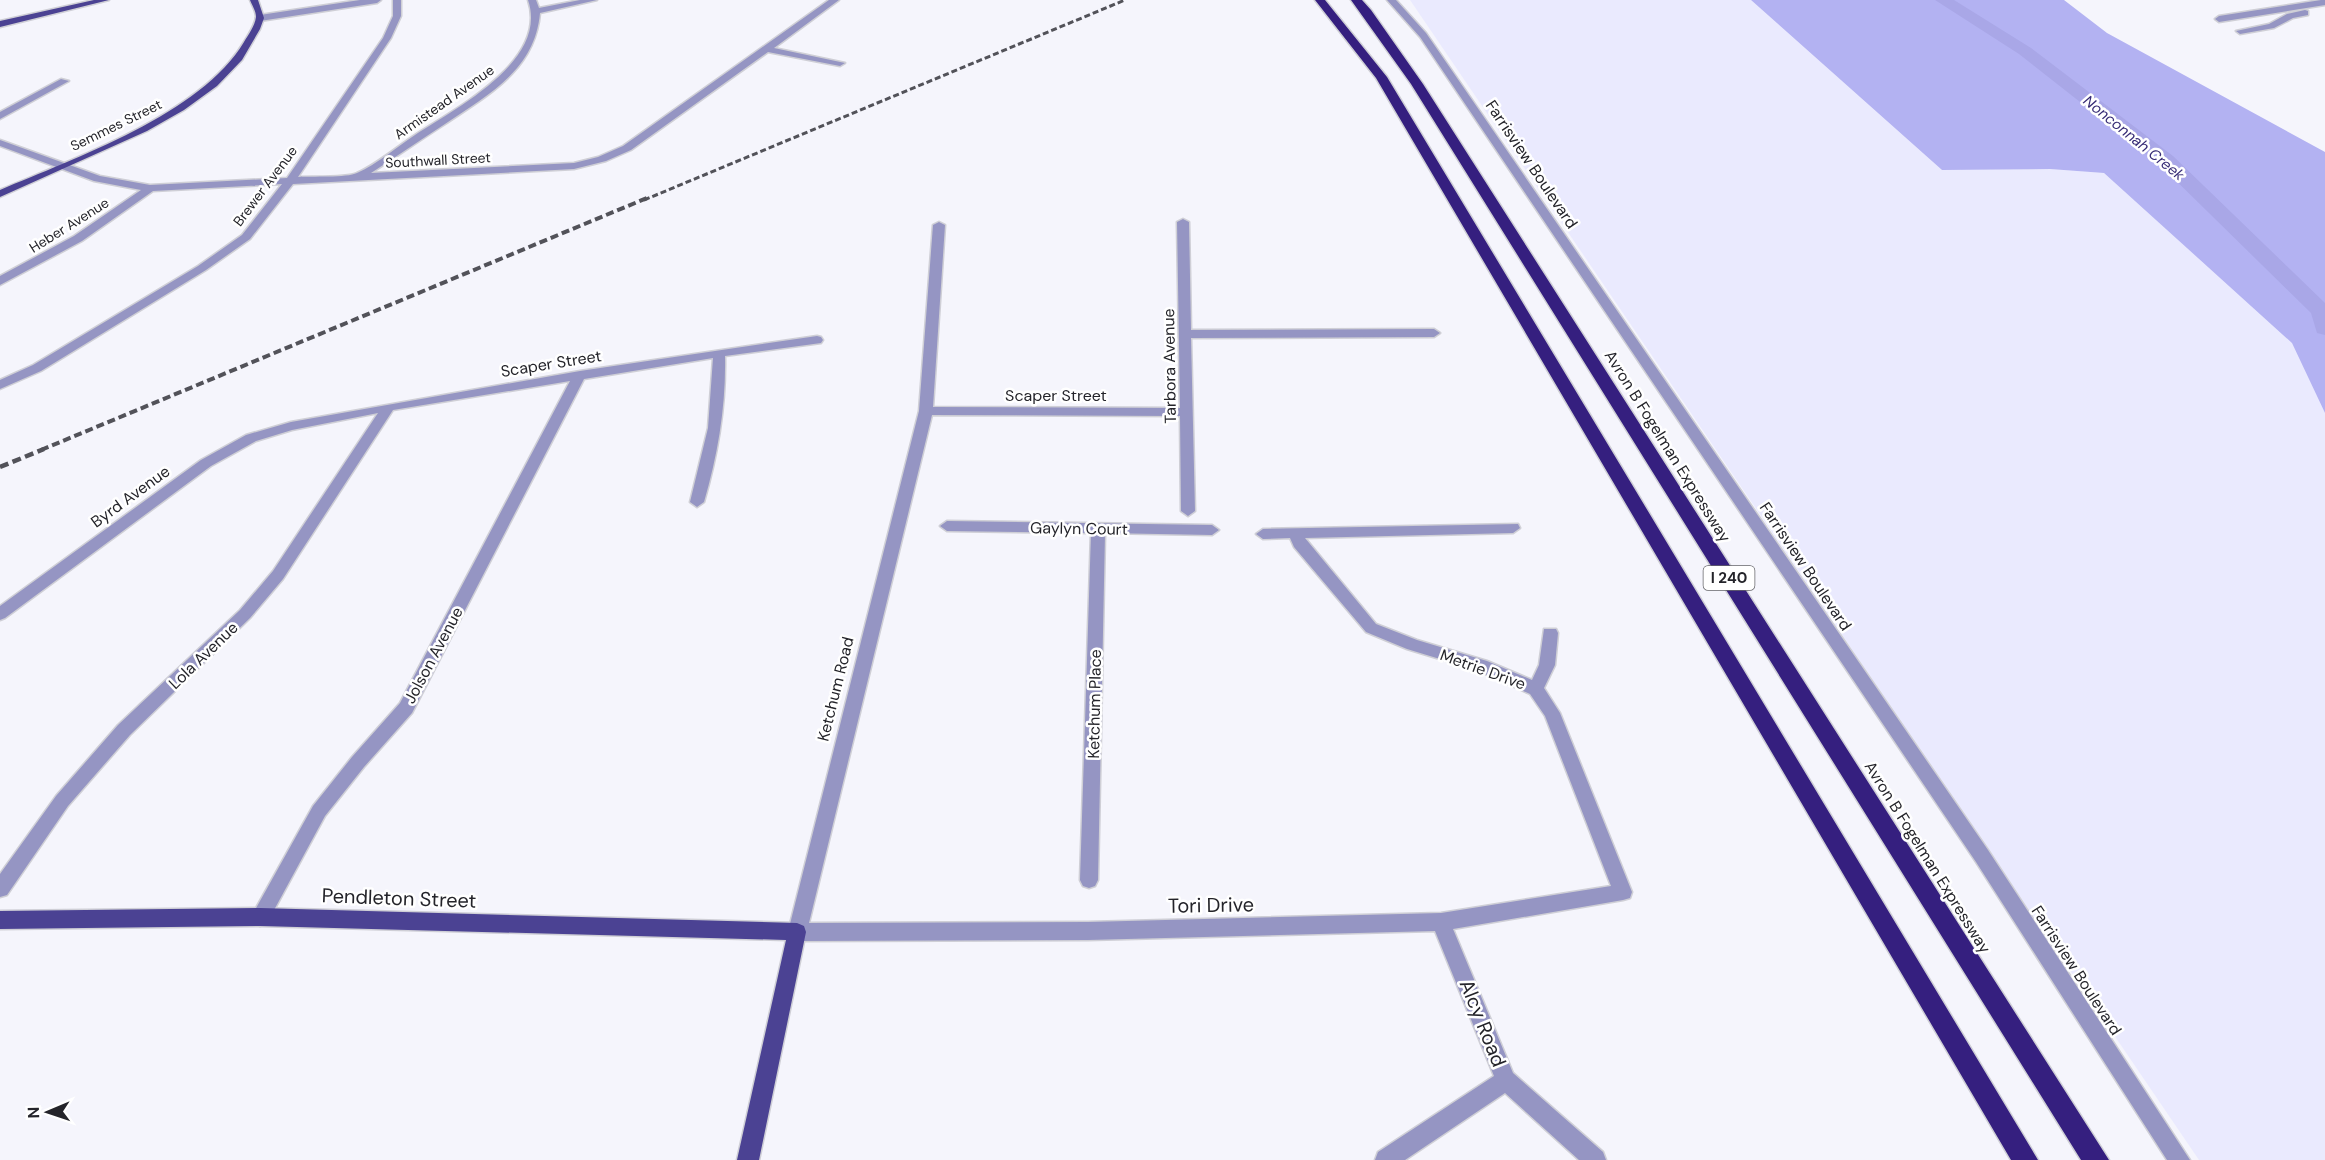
<svg xmlns="http://www.w3.org/2000/svg" width="2325" height="1160" font-family="'DM Sans',sans-serif">
<rect width="100%" height="100%" fill="#f5f5fc"/>
<!-- built -->
<path fill="#eaeafe" d="M1410 0H1751L1942 170 2050 169 2104 173 2293 343 2325 413V1160H2199Z"/>
<!-- forest -->
<path fill="#b3b2f2" d="M1751 0H2064L2107 33 2325 152V413L2292 343 2104 173 2050 169 1942 170Z"/>
<g fill="none" stroke-linecap="round" stroke-linejoin="round">
<!-- stream -->
<path stroke="#a9a7e7" stroke-width="4" d="M2321 311 2325 312"/>
<!-- river -->
<path fill="#a9a7e7" fill-rule="evenodd" d="M1935 0H1954L2031 48 2173 156 2325 303V335L2317 333 2311 313 2159 164 2019 54Z"/>
<!-- minor casing -->
<g stroke="#cfcfd6" stroke-width="3">
<g id="minor">
<path d="M360 0H381L377 3 260 21 256 18 260 15Z"/>
<path d="M393 0H401V16L391 38 298 177C311 176 347 178 357 173 376 165 398 146 415 135 456 108 549 61 528 0H536L539 8 580 0H597L540 13C535 70 488 95 445 124 420 140 396 157 371 173L574 163 598 157 623 146 829 0H839L774 48 845 63 840 66 768 52 631 150 606 161 574 169 293 184 250 239 206 270 41 371 0 389V380L33 365 198 266 242 235 282 184 153 191 82 241 0 285V276L74 236 141 190 94 181 0 146V140L100 176 150 185 287 178 383 38 393 16Z"/>
<path d="M1387 0H1396L1426 33 1988 850 2190 1160H2167L1976 862 1420 37Z"/>
<path d="M2321 0H2325V5L2219 22 2215 19 2219 16Z"/>
<path d="M2305 10 2308 11V15L2293 18 2274 28 2240 34 2236 31 2269 24 2287 14Z"/>
<path d="M61 79 69 81 0 119V112Z"/>
<path d="M1183 219 1189 222 1191 330 1434 329 1440 333 1434 337 1191 338 1195 511 1188 516 1181 511 1180 416 932 415 809 923 1088 922 1441 913 1611 886 1545 716 1530 694 1476 670 1407 649 1366 632 1294 547 1290 538 1263 539 1256 534 1263 529 1518 524 1520 528 1513 533 1305 538 1376 624 1417 640 1487 661 1532 680 1539 665 1544 629H1556L1558 633 1555 665 1544 688 1560 713 1632 892 1630 898 1623 900 1453 929 1513 1073 1603 1152 1606 1160H1579L1505 1093 1405 1160H1375L1378 1152 1494 1076 1435 931 1088 940 797 941 790 938 788 932 919 411 933 225 939 222 945 225 933 407 1180 408 1177 222Z"/>
<path d="M817 336 821 337 823 340 821 343 725 356C726 406 718 454 704 502L697 507 690 502 708 428 713 358 584 379 412 713 364 767 325 816 267 923 260 926 253 923 251 917 313 806 352 757 400 703 570 381 393 410 283 579 250 618 130 735 68 806 7 895 0 897V874L56 796 118 725 240 610 273 571 378 413 292 430 256 441 211 466 5 618 0 620V606L201 460 246 435 291 422 580 371Z"/>
<path d="M947 521 1212 525 1219 530 1212 535 1105 533 1098 880 1095 886 1089 888 1083 886 1080 880 1091 533 947 531 940 526Z"/>
</g>
</g>
<!-- major casing -->
<g stroke="#cfcfd6" stroke-width="3">
<g id="major">
<path d="M94 0H109L0 27V21Z"/>
<path d="M250 0H258L264 18 260 29 242 60 217 86 184 110 147 131 0 197V190C75 158 201 114 244 42 248 35 255 26 256 17 256 11 252 5 250 0Z"/>
<path d="M260 908 797 923 804 926 806 932 759 1160H737L786 940 260 926 0 929V911Z"/>
</g>
</g>
<!-- highway casing -->
<g stroke="#cfcfd6" stroke-width="3">
<g id="highway">
<path d="M1315 0H1325L1387 77 2038 1160H2011L1376 78Z"/>
<path d="M1351 0H1362L1371 10 1423 84 2109 1160H2081L1411 84Z"/>
</g>
</g>
<!-- minor -->
<use href="#minor" fill="#9595c3" fill-rule="evenodd"/>
<!-- major -->
<use href="#major" fill="#4b4293" fill-rule="evenodd"/>
<!-- highway -->
<use href="#highway" fill="#351f7f" fill-rule="evenodd"/>
<!-- rail-far2 -->
<path stroke="#525259" stroke-width="3" stroke-dasharray="6 3" stroke-linecap="butt" d="M644 200 1125 0"/>
<!-- rail-far1 -->
<path stroke="#525259" stroke-width="4" stroke-dasharray="8 4" stroke-linecap="butt" d="M41 450 647 198"/>
<!-- rail -->
<path stroke="#525259" stroke-width="4.5" stroke-dasharray="9 4.5" stroke-linecap="butt" d="M0 467 44 449"/>
</g>
<g text-anchor="middle" stroke-width="5" stroke-linejoin="round" paint-order="stroke">
<!-- far-street labels -->
<g font-size="14" fill="#24242a" stroke="#fff">
<text transform="translate(444 102) rotate(-35)" y="5">Armistead Avenue</text>
<text transform="translate(116 125) rotate(-26)" y="5">Semmes Street</text>
<text transform="translate(438 160) rotate(-3)" y="5">Southwall Street</text>
<text transform="translate(265 186) rotate(-53)" y="5">Brewer Avenue</text>
<text transform="translate(69 225) rotate(-32)" y="5">Heber Avenue</text>
</g>
<!-- far-water labels -->
<g font-size="15" font-style="italic" fill="#362b75" stroke="#fff">
<text transform="translate(2134 138) rotate(39)" y="5">Nonconnah Creek</text>
</g>
<!-- shield labels -->
<rect fill="#fff" stroke="#66666a" stroke-width="1.5" x="1703.5" y="566" width="51" height="24" rx="4.5"/>
<g font-size="15" font-weight="bold" fill="#24242a">
<text x="1729" y="583">I 240</text>
</g>
<!-- street labels -->
<g font-size="16" fill="#24242a" stroke="#fff">
<text transform="translate(1532 164) rotate(56)" y="6">Farrisview Boulevard</text>
<text transform="translate(551 363) rotate(-9)" y="6">Scaper Street</text>
<text transform="translate(1169 366) rotate(-91)" y="6">Tarbora Avenue</text>
<text x="1056" y="401">Scaper Street</text>
<text transform="translate(1668 446) rotate(58)" y="6">Avron B Fogelman Expressway</text>
<text transform="translate(130 496) rotate(-36)" y="6">Byrd Avenue</text>
<text transform="translate(1079 528) rotate(1)" y="6">Gaylyn Court</text>
<text transform="translate(1806 566) rotate(56)" y="6">Farrisview Boulevard</text>
<text transform="translate(203 655) rotate(-44)" y="6">Lola Avenue</text>
<text transform="translate(433 655) rotate(-62)" y="6">Jolson Avenue</text>
<text transform="translate(1483 669) rotate(20)" y="6">Metrie Drive</text>
<text transform="translate(835 689) rotate(-76)" y="6">Ketchum Road</text>
<text transform="translate(1094 704) rotate(-89)" y="6">Ketchum Place</text>
<text transform="translate(1928 857) rotate(58)" y="6">Avron B Fogelman Expressway</text>
<text transform="translate(2077 970) rotate(57)" y="6">Farrisview Boulevard</text>
</g>
<!-- near-street labels -->
<g font-size="20" fill="#24242a" stroke="#fff">
<text transform="translate(399 898) rotate(2)" y="7">Pendleton Street</text>
<text transform="translate(1211 905) rotate(-1)" y="7">Tori Drive</text>
<text transform="translate(1483 1023) rotate(68)" y="7">Alcy Road</text>
</g>
</g>
<!-- north arrow -->
<g transform="translate(48 1112) rotate(268)" stroke="#ffffff" stroke-width="4.5" paint-order="stroke">
<path d="M0-4.5L10 22L0 15L-10 22Z" fill="#24242a"/>
<text y="-9" font-size="16" font-weight="bold" text-anchor="middle" fill="#24242a">N</text>
</g>
</svg>
